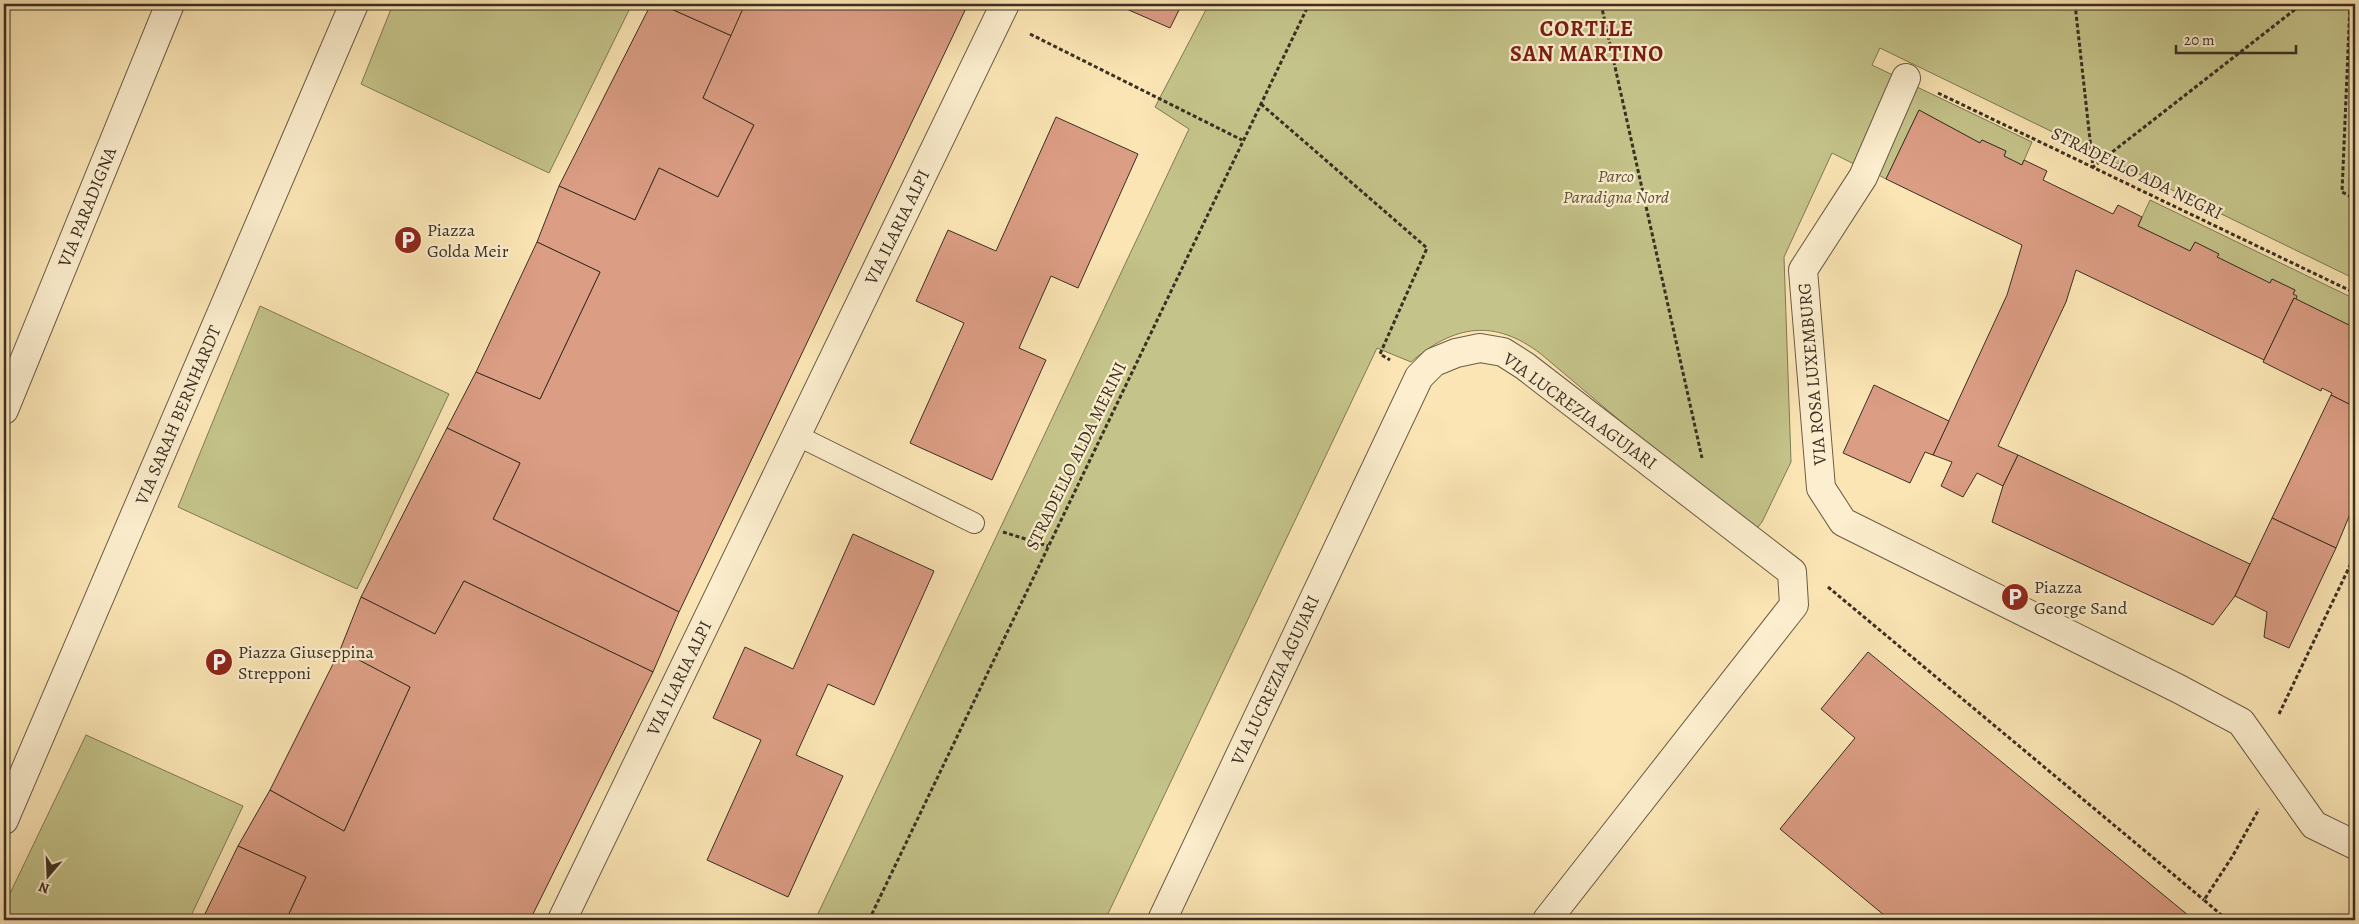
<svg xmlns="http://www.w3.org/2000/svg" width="2359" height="924" font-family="Alegreya,serif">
<rect width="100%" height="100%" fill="#fbe5b4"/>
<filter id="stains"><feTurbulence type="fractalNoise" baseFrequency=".004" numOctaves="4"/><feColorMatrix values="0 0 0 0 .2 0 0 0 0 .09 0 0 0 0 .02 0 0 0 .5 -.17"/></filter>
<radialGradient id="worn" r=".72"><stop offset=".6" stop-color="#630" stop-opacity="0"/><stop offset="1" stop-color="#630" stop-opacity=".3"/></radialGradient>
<!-- green -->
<g fill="#c4c389" stroke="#807956">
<path d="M393 4H632L549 173 361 84Z"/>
<path d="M1209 4H2355V279L1880 48 1872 65 1897 77 1856 165 1832 153 1784 257 1791 462 1762 522 1753 533 1541 354C1494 318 1454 325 1411 362L1377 348 1105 920H815L1189 129 1155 107Z"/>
<path d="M1917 87 2032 142 2022 165 2004 156 2006 151 1982 140 1980 143 1919 110 1886 179 1871 171 1911 90Z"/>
<path d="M2150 200 2355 299V313L2349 325 2296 299 2293 294 2295 290 2272 279 2270 283 2217 257 2219 254 2195 242 2190 251 2138 226Z"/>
<path d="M260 306 449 394 357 589 178 507Z"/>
<path d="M86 735 243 806 189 920H4V906Z"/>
</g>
<!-- building -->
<g fill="#db9d84" stroke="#3b2f23">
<path d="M651 4H660L732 36 703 98 754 125 718 197 659 168 635 220 559 186Z"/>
<path d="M660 4H745L732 36Z"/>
<path d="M745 4H968L679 612 493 519 520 463 447 428 476 372 540 399 600 272 537 242 559 186 635 220 659 168 718 197 754 125 703 98Z"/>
<path d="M1115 4H1182L1170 28Z"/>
<path d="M1919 110 1980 143 1982 140 2006 151 2004 156 2022 165 2024 160 2047 171 2043 180 2113 214 2118 205 2142 217 2138 226 2190 251 2195 242 2219 254 2217 257 2270 283 2272 279 2295 290 2293 294 2297 296 2296 299 2294 298 2264 360 2076 270 2066 302 1998 446 2018 455 2003 486 1977 473 1963 497 1941 486 1952 462 1933 455 2007 295 2022 245 1886 179Z"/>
<path d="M1056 117 1138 154 1078 288 1051 276 1019 348 1046 360 992 480 910 443 964 323 916 301 948 230 996 251Z"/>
<path d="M537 242 600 272 540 399 476 372Z"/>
<path d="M2294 298 2355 328V407L2331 395 2332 393 2322 388 2321 391 2263 362Z"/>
<path d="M1874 385 1949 421 1933 455 1925 452 1910 483 1843 453Z"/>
<path d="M2331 395 2355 407V502L2336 548 2272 518Z"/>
<path d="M447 428 520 463 493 519 679 612 653 672 464 581 435 634 361 597Z"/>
<path d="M2018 455 2250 564 2235 596 2213 625 1992 522 2003 486Z"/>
<path d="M2272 518 2336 548 2289 648 2264 637 2267 612 2235 596Z"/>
<path d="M853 534 934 571 874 705 828 684 796 755 843 776 788 897 707 860 761 740 713 718 745 647 793 669Z"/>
<path d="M464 581 653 672 530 920H286L306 877 238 846 270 790 344 831 410 687 340 650 361 597 435 634Z"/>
<path d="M340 650 410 687 344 831 270 790Z"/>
<path d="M1868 652 2194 920H1890L1780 829 1855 738 1821 709Z"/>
<path d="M238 846 306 877 286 920H202Z"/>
</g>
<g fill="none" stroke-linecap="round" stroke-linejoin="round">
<!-- lane casing -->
<g stroke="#6b5c47" stroke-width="22">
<path id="lane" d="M796 435 974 523"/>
</g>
<!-- street casing -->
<g stroke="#6b5c47" stroke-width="30">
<g id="street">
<path d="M1906 78 1863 177 1803 270 1821 488 1843 522 2179 689 2241 722 2314 825 2355 845"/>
<path d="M4 410 170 4"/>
<path d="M4 820 354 4"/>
<path d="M562 920 1005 4"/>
<path d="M1162 920 1419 377 1434 362 1456 353 1480 348 1503 352 1525 366 1792 572 1794 605 1547 920"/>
</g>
</g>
<!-- path -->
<g stroke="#3b2f23" stroke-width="3" stroke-dasharray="4 2.5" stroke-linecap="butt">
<path d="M1601 4 1702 458"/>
<path d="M2075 4 2093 167 2302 4"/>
<path d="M2350 4 2342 192 2355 199"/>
<path d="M1030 34 1242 140"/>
<path d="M1938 93 2355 293"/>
<path d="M1261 104 1427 248 1380 354 1390 360"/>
<path d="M1003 532 1048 546"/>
<path d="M1828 587 2204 900"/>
<path d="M2279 714 2355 555"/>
<path d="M869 920 1309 4"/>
<path d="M2227 920 2204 900 2232 857 2259 809"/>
</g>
<!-- lane -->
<use href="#lane" stroke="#fceece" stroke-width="20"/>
<!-- street -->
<use href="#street" stroke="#fceece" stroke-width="28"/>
</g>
<!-- icons -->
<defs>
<g id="parking-disc" transform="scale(1.4375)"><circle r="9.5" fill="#8f2418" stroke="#fceece"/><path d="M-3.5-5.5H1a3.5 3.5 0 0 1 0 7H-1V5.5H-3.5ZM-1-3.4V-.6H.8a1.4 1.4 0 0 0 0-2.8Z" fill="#fff"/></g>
</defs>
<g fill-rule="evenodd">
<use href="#parking-disc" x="408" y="240"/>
<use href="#parking-disc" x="2015" y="597"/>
<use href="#parking-disc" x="219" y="662"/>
</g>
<g text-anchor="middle" stroke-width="4.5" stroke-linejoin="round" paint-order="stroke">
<!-- street labels -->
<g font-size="18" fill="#3b2f23" stroke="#fceece">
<text transform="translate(2137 173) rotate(26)" y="6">STRADELLO ADA NEGRI</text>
<text transform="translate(87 207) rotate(-68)" y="6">VIA PARADIGNA</text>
<text transform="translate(897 227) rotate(-64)" y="6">VIA ILARIA ALPI</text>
<text transform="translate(1812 374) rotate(-95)" y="6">VIA ROSA LUXEMBURG</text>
<text transform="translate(1580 411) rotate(36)" y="6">VIA LUCREZIA AGUJARI</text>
<text transform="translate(178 415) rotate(-67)" y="6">VIA SARAH BERNHARDT</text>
<text transform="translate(1076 456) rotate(-64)" y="6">STRADELLO ALDA MERINI</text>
<text transform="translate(679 678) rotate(-64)" y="6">VIA ILARIA ALPI</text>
<text transform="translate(1275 680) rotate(-65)" y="6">VIA LUCREZIA AGUJARI</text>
</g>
<!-- park labels -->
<g font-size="18" font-style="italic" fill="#5d543c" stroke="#fceece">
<text x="1616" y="182">Parco<tspan x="1616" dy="21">Paradigna Nord</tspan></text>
</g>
<!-- poi labels -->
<g font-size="18" fill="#3b2f23" stroke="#fceece" text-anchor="start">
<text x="427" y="236">Piazza<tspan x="427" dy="21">Golda Meir</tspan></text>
<text x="2034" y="593">Piazza<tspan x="2034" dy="21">George Sand</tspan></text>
<text x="238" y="658">Piazza Giuseppina<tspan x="238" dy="21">Strepponi</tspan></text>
</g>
<!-- district labels -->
<g font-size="22" font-weight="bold" letter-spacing="1" fill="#7a1f14" stroke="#fceece">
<text x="1587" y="36">CORTILE<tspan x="1587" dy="25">SAN MARTINO</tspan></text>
</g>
</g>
<!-- margin -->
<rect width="2359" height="924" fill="none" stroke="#fbe5b4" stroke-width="20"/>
<rect x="5" y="5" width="2349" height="914" fill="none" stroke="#3b2f23" stroke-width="2.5"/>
<rect x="10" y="10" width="2339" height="904" fill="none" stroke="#3b2f23"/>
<!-- north arrow -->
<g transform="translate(48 876) rotate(199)" stroke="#fceece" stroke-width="4" paint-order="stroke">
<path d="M0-4L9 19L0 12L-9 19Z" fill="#3b2f23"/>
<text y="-8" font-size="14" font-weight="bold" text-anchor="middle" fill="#3b2f23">N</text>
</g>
<!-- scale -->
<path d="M2176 45v8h120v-8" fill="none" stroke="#3b2f23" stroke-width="2.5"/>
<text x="2184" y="45" font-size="15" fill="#3b2f23" stroke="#fceece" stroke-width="4" paint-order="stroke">20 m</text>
<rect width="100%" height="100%" filter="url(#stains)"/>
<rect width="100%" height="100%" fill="url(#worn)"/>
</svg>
